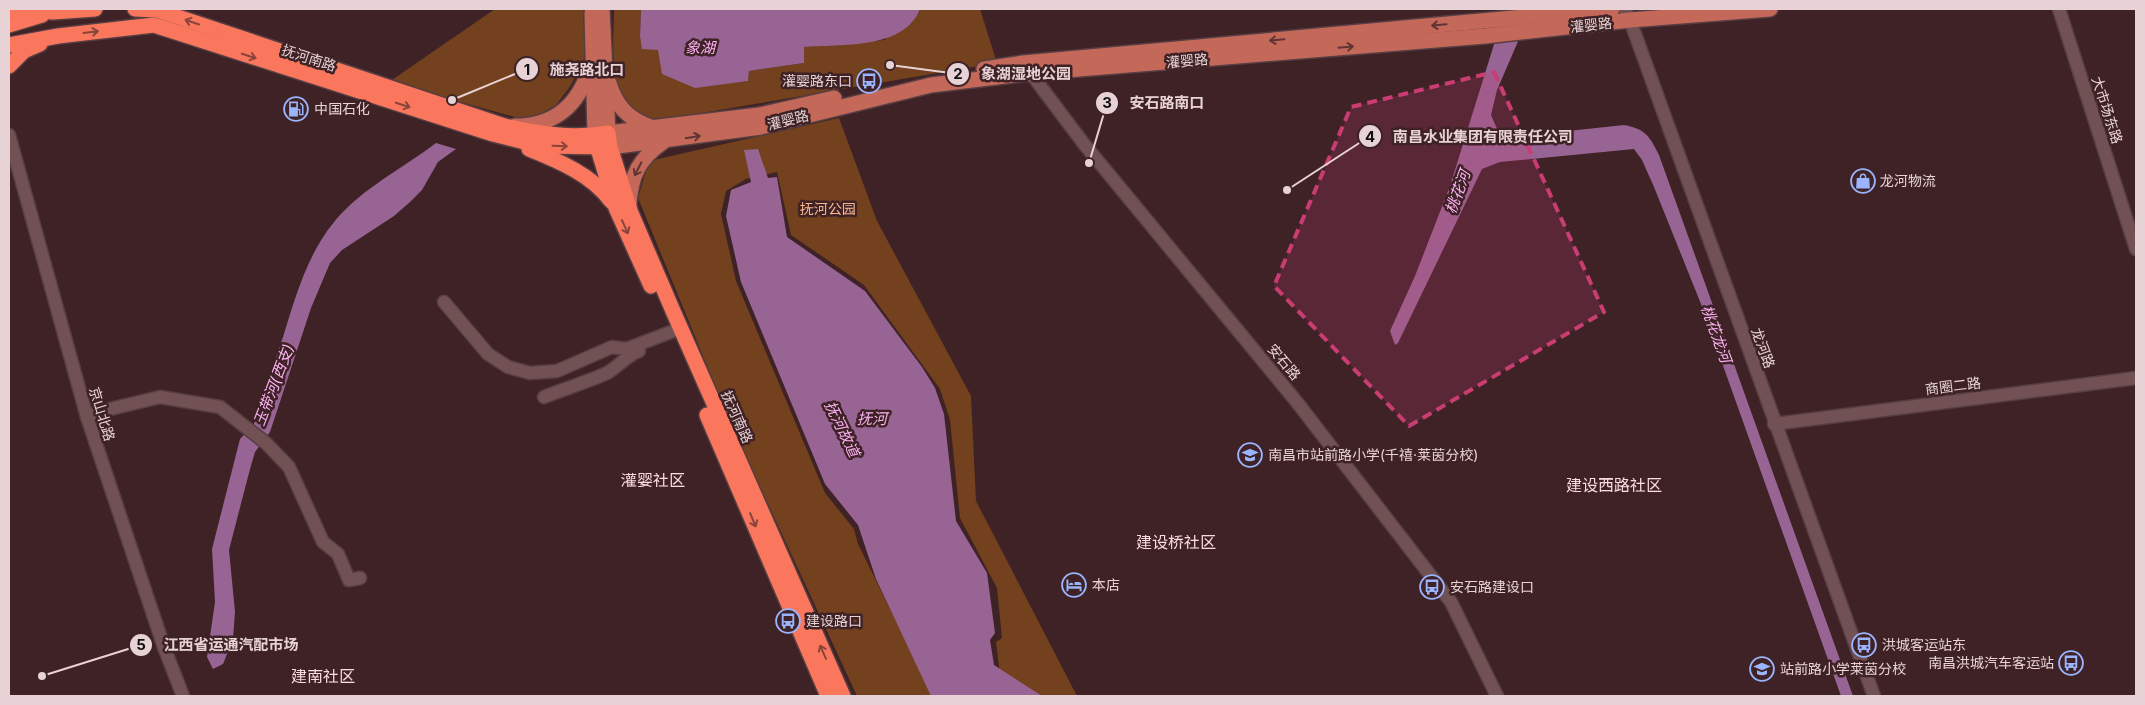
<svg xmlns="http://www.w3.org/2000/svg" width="2145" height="705" font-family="Inter,'Noto Sans SC',sans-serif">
<rect width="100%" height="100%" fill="#3e2226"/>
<!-- green -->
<g fill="#73411d">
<path d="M495 9H583L585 57 579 71 569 88 556 105 542 113 522 119 389 82Z"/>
<path d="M614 9H641L640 36 658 50 730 83 748 81 749 71 804 63V47L884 40 919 12 920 9H980L997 63 655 121C650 120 644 118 640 116 606 99 614 40 614 9Z"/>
<path d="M839 118 877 221 971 396 976 501 1077 696H1034L1000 675 996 642 1002 638 997 588 960 518 950 420 940 389 864 285 791 235 777 172 746 179 726 191 721 214 736 281 825 493 854 529 858 544 933 696H857L731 424 638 198 649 161Z"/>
</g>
<!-- water -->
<g fill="#986493">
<path d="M641 9H920C904 50 840 44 804 47V63L749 71 748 81 695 88 662 74 658 50 642 49 640 36Z"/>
<path d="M1505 9H1532L1497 90 1491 115 1498 131 1512 137 1624 125C1646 129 1650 137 1659 155L1853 696H1841L1701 304 1654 187 1642 160 1634 149 1500 162 1482 169 1398 343 1395 345 1390 331 1415 276 1450 186Z"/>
<path d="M436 143 456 149 438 162 422 190 410 202 394 216 342 250 330 263 311 308 270 432 255 452 250 469 229 550 235 612 233 639 223 664 213 669 207 657 215 602 212 549 240 439 254 424C263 395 273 366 283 337 295 298 307 255 334 222 362 188 402 169 436 143Z"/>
<path d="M758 149 768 178 777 177 787 237 865 291 922 367 935 388 944 414 956 521 987 573 995 633 990 640 994 665 1042 696H931L876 579 858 525 825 484 741 282 726 216 731 190 751 182 744 150Z"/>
</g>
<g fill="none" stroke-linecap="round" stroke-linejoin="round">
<!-- minor casing -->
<g stroke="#573e42" stroke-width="15">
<g id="minor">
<path d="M1625 9 1630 20 1874 696"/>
<path d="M2059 9 2136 249"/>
<path d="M1026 67 1084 144 1296 401 1451 602 1497 696"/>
<path d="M9 135 87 417 164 647 183 696"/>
<path d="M444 302 488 354 508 367 530 373 557 371 612 347 626 349 671 332"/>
<path d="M544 397C564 389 587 382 607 373 619 366 626 356 639 351"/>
<path d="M87 417 102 411 160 397 220 407 266 443 289 467 323 542 338 554 349 580 360 578"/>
<path d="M1774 424 2136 378"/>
</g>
</g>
<!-- major casing -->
<g stroke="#573e42" stroke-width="18">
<g id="major">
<path d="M602 9 608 133 759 115 834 98"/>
<path d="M592 13 595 135"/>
<path d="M984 69 1023 63 1612 9"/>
<path d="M609 83C616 106 628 119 651 127"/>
<path d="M515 126C555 126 579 105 590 67"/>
<path d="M610 147 761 127 931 85 1030 73 1485 36 1630 20 1770 9"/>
<path d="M629 204C631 175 639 159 663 142"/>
</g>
</g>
<!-- highway casing -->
<g stroke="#573e42" stroke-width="18">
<g id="highway">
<path d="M9 9 53 12 95 9"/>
<path d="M135 9 157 10 505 126C539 134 573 139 608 133L610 147 631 213 673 311 843 696"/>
<path d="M9 25 42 15"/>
<path d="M9 45 58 36 154 25 493 134 540 146 610 147"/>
<path d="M9 66 24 51 40 44"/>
<path d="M595 139 616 208 651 286"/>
<path d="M529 149C559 161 592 175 611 201"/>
<path d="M707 415 828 696"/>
</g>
</g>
<!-- minor -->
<use href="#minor" stroke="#725154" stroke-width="12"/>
<!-- major -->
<use href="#major" stroke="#c46859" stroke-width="15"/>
<!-- highway -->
<use href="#highway" stroke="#fa775d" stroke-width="15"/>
</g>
<!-- one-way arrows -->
<defs><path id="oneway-shaft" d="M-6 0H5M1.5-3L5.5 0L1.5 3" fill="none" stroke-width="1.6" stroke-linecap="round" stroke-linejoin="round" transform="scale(1.25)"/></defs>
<g stroke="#89443c">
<use href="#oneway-shaft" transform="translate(192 22) rotate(-161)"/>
<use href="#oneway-shaft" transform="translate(91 32) rotate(-7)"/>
<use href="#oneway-shaft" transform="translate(249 56) rotate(18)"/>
<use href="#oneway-shaft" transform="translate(403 105) rotate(18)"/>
<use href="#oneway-shaft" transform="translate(560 146) rotate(2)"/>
<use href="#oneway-shaft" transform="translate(625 227) rotate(66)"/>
<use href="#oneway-shaft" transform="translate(753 520) rotate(67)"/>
<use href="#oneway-shaft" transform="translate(823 652) rotate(-114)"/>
</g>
<g stroke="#603433">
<use href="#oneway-shaft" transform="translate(1439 25) rotate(175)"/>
<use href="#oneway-shaft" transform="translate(1277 40) rotate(175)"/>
<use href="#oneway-shaft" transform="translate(1346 47) rotate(-5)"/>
<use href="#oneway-shaft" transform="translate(693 137) rotate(-9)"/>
<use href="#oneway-shaft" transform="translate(638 169) rotate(117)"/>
</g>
<!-- marked area -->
<path fill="#c93d73" fill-opacity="0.2" stroke="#c93d73" stroke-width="4" stroke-dasharray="10 6" stroke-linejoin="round" d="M1494 72 1604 312 1409 426 1274 286 1351 107Z"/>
<!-- icons -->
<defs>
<g id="bus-ring" transform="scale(1.25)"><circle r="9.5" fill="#3e2226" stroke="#9ab5fd" stroke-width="1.5"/><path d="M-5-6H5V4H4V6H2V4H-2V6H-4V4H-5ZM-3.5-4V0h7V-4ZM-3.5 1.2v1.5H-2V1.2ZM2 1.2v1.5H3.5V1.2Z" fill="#9ab5fd"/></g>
<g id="fuel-ring" transform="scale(1.25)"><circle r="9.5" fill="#3e2226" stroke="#9ab5fd" stroke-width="1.5"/><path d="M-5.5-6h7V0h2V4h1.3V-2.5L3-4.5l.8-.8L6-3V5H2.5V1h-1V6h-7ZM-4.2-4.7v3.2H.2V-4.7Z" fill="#9ab5fd"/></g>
<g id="shop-ring" transform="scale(1.25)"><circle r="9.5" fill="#3e2226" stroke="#9ab5fd" stroke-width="1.5"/><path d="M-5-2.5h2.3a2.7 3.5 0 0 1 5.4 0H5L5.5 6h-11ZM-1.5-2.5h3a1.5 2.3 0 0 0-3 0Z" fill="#9ab5fd"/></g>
<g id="school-ring" transform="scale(1.25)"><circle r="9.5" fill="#3e2226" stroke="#9ab5fd" stroke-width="1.5"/><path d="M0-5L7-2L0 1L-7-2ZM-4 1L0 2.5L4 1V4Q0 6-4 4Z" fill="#9ab5fd"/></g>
<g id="hotel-ring" transform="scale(1.25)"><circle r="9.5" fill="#3e2226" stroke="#9ab5fd" stroke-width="1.5"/><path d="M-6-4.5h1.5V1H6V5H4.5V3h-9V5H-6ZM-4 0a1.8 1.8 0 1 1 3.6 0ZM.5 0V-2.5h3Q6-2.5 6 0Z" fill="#9ab5fd"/></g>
</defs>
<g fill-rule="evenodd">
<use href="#bus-ring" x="869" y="81"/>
<use href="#fuel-ring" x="296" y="109"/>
<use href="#shop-ring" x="1863" y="181"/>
<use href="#school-ring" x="1250" y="455"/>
<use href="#hotel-ring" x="1074" y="585"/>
<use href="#bus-ring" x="1432" y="587"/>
<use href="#bus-ring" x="788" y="621"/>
<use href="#bus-ring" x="1864" y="645"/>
<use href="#bus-ring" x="2071" y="663"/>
<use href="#school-ring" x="1762" y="669"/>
</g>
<g text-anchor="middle" stroke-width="5" stroke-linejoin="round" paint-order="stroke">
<!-- street labels -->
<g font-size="14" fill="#e7d3d5" stroke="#3e2226">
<text transform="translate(1591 25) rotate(-6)" y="5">灌婴路</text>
<text transform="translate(309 58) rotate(18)" y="5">抚河南路</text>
<text transform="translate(1187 61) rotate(-5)" y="5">灌婴路</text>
<text transform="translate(2107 110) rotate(72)" y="5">大市场东路</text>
<text transform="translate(788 120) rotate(-14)" y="5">灌婴路</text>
<text transform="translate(1763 348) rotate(70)" y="5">龙河路</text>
<text transform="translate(1284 362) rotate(50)" y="5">安石路</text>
<text transform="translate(1953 386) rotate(-7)" y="5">商圈二路</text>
<text transform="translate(102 414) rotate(73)" y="5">京山北路</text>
<text transform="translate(737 417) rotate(66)" y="5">抚河南路</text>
</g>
<!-- poi labels -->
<g font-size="14" fill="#e7d3d5" stroke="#3e2226" text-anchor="start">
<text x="852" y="86" text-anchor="end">灌婴路东口</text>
<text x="314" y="114">中国石化</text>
<text x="1880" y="186">龙河物流</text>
<text x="1268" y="460">南昌市站前路小学(千禧·莱茵分校)</text>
<text x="1092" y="590">本店</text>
<text x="1450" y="592">安石路建设口</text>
<text x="806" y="626">建设路口</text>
<text x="1882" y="650">洪城客运站东</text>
<text x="2054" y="668" text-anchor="end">南昌洪城汽车客运站</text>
<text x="1780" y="674">站前路小学莱茵分校</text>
</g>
<!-- park labels -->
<g font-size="14" fill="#fbb78c" stroke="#3e2226">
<text x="828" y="214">抚河公园</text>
</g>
<!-- water labels -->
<g font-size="15" font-style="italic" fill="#feb2f5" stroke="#3e2226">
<text x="700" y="53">象湖</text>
<text transform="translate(1458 192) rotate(-70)" y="5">桃花河</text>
<text transform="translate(1716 334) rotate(70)" y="5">桃花龙河</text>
<text transform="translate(274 385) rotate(-69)" y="5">玉带河(西支)</text>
<text x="872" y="424">抚河</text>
<text transform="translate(842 429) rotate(64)" y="5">抚河故道</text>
</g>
<!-- quarter labels -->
<g font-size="16" fill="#fadbde" stroke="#3e2226">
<text x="653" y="486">灌婴社区</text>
<text x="1614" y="491">建设西路社区</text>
<text x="1176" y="548">建设桥社区</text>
<text x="323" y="682">建南社区</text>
</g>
</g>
<!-- callouts -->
<path fill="none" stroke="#e7d3d5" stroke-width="2" d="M452 100L527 69M890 65L958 74M1089 163L1107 103M1287 190L1370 136M42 676L141 645"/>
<g fill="#e7d3d5" stroke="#3e2226" stroke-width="2">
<circle cx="452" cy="100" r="5"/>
<circle cx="890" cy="65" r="5"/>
<circle cx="1089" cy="163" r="5"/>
<circle cx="1287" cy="190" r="5"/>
<circle cx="42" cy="676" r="5"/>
<circle cx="527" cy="69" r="12"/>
<circle cx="958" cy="74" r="12"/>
<circle cx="1107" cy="103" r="12"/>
<circle cx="1370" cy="136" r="12"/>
<circle cx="141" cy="645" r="12"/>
</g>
<g font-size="15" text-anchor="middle" font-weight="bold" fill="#111">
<text x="527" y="75">1</text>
<text x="958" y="79">2</text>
<text x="1107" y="108">3</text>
<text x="1370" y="142">4</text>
<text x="141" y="650">5</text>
</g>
<g font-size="15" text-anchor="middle" font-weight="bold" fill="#e7d3d5" stroke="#3e2226" stroke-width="5" stroke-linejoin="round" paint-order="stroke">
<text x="587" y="75">施尧路北口</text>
<text x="1026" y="79">象湖湿地公园</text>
<text x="1167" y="108">安石路南口</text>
<text x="1483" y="142">南昌水业集团有限责任公司</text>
<text x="231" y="650">江西省运通汽配市场</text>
</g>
<!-- border -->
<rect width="2145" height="705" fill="none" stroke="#e7d3d5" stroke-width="20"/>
</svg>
